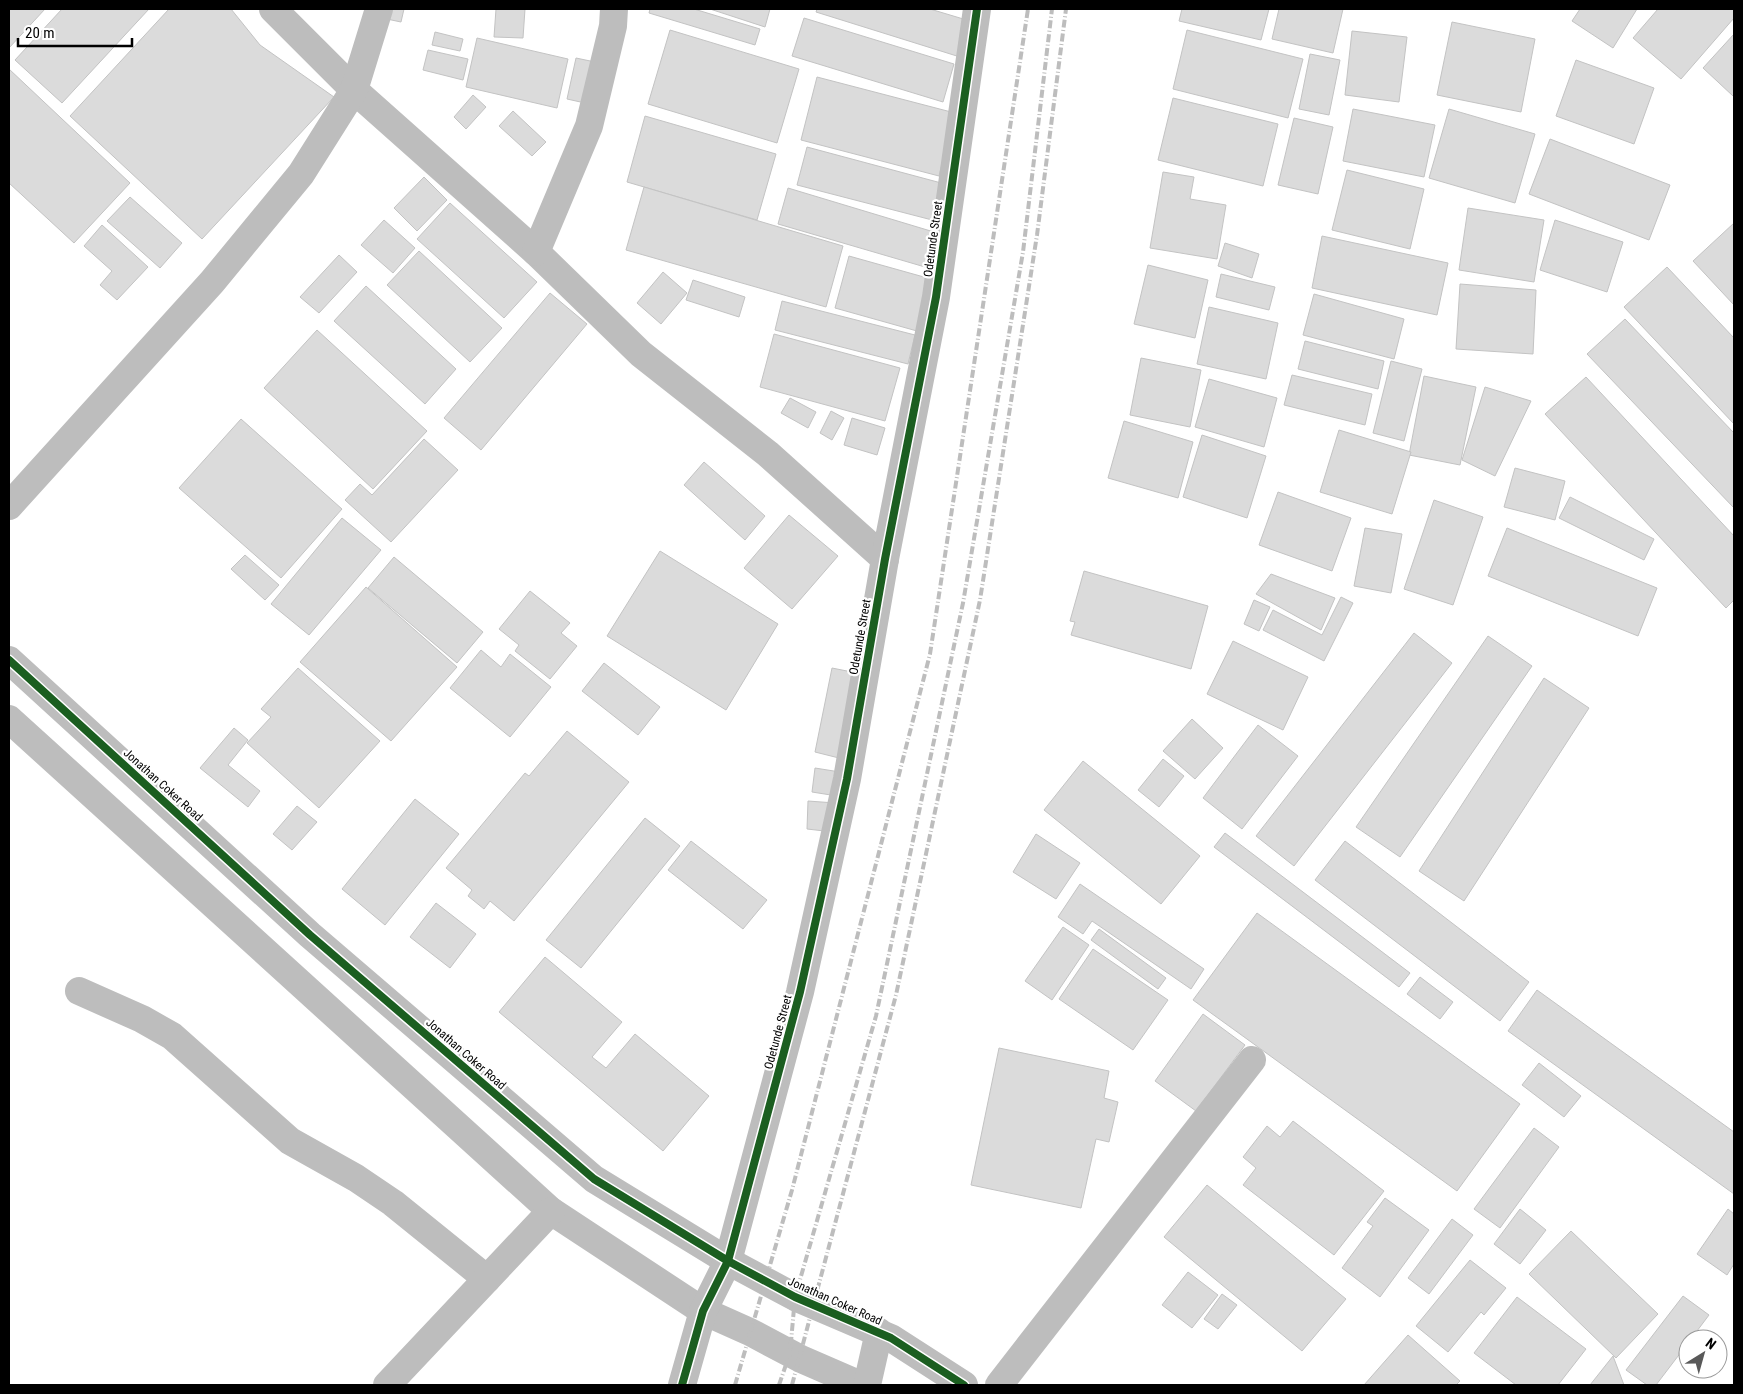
<svg xmlns="http://www.w3.org/2000/svg" width="1743" height="1394" font-family="'Roboto Condensed',sans-serif">
<rect width="100%" height="100%" fill="#fff"/>
<!-- building -->
<g fill="#dbdbdb" stroke="#c3c3c3">
<path d="M9 9H45L9 48Z"/>
<path d="M62 9H149L62 103 15 60Z"/>
<path d="M169 9H231L260 45 334 97 202 239 70 116Z"/>
<path d="M384 9H404L401 22 382 18Z"/>
<path d="M496 9H525L523 38 494 37Z"/>
<path d="M650 9H694L760 29 755 45 649 13Z"/>
<path d="M710 9H770L765 27Z"/>
<path d="M817 9H930L970 21 960 57 816 12Z"/>
<path d="M1182 9H1269L1261 40 1179 21Z"/>
<path d="M1279 9H1343L1333 53 1272 39Z"/>
<path d="M1580 9H1637L1613 48 1572 21Z"/>
<path d="M1658 9H1734V18L1681 79 1633 38Z"/>
<path d="M804 18 954 64 943 102 792 56Z"/>
<path d="M1452 22 1535 39 1521 112 1437 95Z"/>
<path d="M670 30 799 69 777 143 648 104Z"/>
<path d="M1187 30 1303 59 1288 118 1173 89Z"/>
<path d="M1352 31 1407 37 1399 102 1345 95Z"/>
<path d="M435 32 463 39 460 51 432 45Z"/>
<path d="M1734 34V94L1733 96 1703 68Z"/>
<path d="M477 38 568 59 557 108 466 87Z"/>
<path d="M428 50 468 59 463 80 423 70Z"/>
<path d="M1310 54 1340 60 1329 115 1299 109Z"/>
<path d="M576 58 595 62 585 103 567 99Z"/>
<path d="M1576 60 1654 88 1634 144 1556 116Z"/>
<path d="M9 69 130 183 74 243 9 183Z"/>
<path d="M817 77 955 113 939 176 801 140Z"/>
<path d="M473 95 486 107 466 129 454 117Z"/>
<path d="M1173 98 1278 124 1263 186 1158 160Z"/>
<path d="M1353 109 1435 125 1424 177 1343 161Z"/>
<path d="M1449 109 1535 134 1515 203 1429 178Z"/>
<path d="M513 111 546 142 532 156 499 126Z"/>
<path d="M645 116 776 154 757 220 627 182Z"/>
<path d="M1294 118 1333 127 1318 194 1278 185Z"/>
<path d="M1550 139 1670 185 1649 240 1529 194Z"/>
<path d="M807 147 945 184 936 221 797 185Z"/>
<path d="M1347 170 1424 189 1410 249 1332 230Z"/>
<path d="M1163 172 1194 177 1190 199 1226 205 1217 259 1150 248Z"/>
<path d="M424 177 447 200 417 231 394 208Z"/>
<path d="M644 187 843 246 826 307 626 250Z"/>
<path d="M788 188 934 232 925 267 778 224Z"/>
<path d="M130 197 182 243 160 268 107 221Z"/>
<path d="M450 203 537 282 504 318 417 239Z"/>
<path d="M1468 208 1544 220 1534 282 1459 270Z"/>
<path d="M384 220 415 248 393 273 361 245Z"/>
<path d="M1555 220 1623 242 1607 292 1540 270Z"/>
<path d="M1734 223V305L1693 261Z"/>
<path d="M102 225 148 267 117 300 100 285 112 271 84 246Z"/>
<path d="M1322 236 1448 263 1437 315 1312 288Z"/>
<path d="M1225 243 1259 254 1252 278 1218 266Z"/>
<path d="M419 251 502 328 470 362 387 285Z"/>
<path d="M339 255 357 272 319 313 300 297Z"/>
<path d="M849 256 931 279 917 331 835 308Z"/>
<path d="M1148 265 1208 280 1195 338 1134 324Z"/>
<path d="M1667 267 1734 338V424L1624 307Z"/>
<path d="M663 272 687 293 661 324 637 303Z"/>
<path d="M1221 274 1275 287 1269 310 1216 297Z"/>
<path d="M693 280 745 297 739 317 686 300Z"/>
<path d="M1460 284 1536 290 1533 354 1456 349Z"/>
<path d="M366 286 456 369 425 404 334 321Z"/>
<path d="M550 293 587 324 481 450 444 418Z"/>
<path d="M1314 294 1404 319 1394 359 1303 335Z"/>
<path d="M782 301 915 335 908 364 775 330Z"/>
<path d="M1209 307 1278 323 1266 379 1197 364Z"/>
<path d="M1625 319 1734 433V508L1587 354Z"/>
<path d="M317 330 427 431 373 489 264 388Z"/>
<path d="M774 334 900 368 885 421 760 387Z"/>
<path d="M1305 341 1384 361 1378 389 1298 369Z"/>
<path d="M1141 358 1201 370 1190 427 1130 415Z"/>
<path d="M1391 361 1422 369 1404 441 1373 433Z"/>
<path d="M1292 375 1372 394 1365 425 1284 405Z"/>
<path d="M1424 376 1476 387 1460 465 1409 455Z"/>
<path d="M1586 377 1734 536V600L1726 608 1545 414Z"/>
<path d="M1209 379 1277 398 1264 447 1195 427Z"/>
<path d="M1485 387 1531 401 1495 476 1462 460Z"/>
<path d="M790 398 816 412 808 428 781 413Z"/>
<path d="M831 411 844 418 832 440 820 433Z"/>
<path d="M852 418 885 428 877 455 844 445Z"/>
<path d="M241 419 342 509 281 578 179 488Z"/>
<path d="M1124 421 1193 442 1178 498 1108 478Z"/>
<path d="M1339 430 1411 452 1392 514 1320 492Z"/>
<path d="M1202 435 1266 456 1247 518 1183 497Z"/>
<path d="M424 439 458 470 391 542 345 500 360 484 372 495Z"/>
<path d="M704 462 765 516 745 540 684 485Z"/>
<path d="M1515 468 1565 481 1555 520 1504 507Z"/>
<path d="M1278 492 1351 518 1332 571 1259 545Z"/>
<path d="M1570 497 1654 539 1644 560 1559 518Z"/>
<path d="M1434 500 1483 517 1453 605 1404 589Z"/>
<path d="M789 515 838 556 792 609 744 568Z"/>
<path d="M342 518 381 550 309 635 271 604Z"/>
<path d="M1365 528 1402 534 1391 593 1354 586Z"/>
<path d="M1507 528 1657 588 1638 636 1488 576Z"/>
<path d="M660 551 778 624 726 710 607 636Z"/>
<path d="M245 555 279 585 265 600 231 569Z"/>
<path d="M394 557 483 632 457 663 368 588Z"/>
<path d="M1084 571 1208 606 1191 669 1071 635 1075 622 1070 621Z"/>
<path d="M1271 574 1335 598 1321 630 1256 594Z"/>
<path d="M366 587 457 667 391 741 300 662Z"/>
<path d="M530 591 570 623 561 633 577 646 550 679 515 651 519 645 499 629Z"/>
<path d="M1341 597 1353 603 1324 661 1263 630 1273 610 1322 635Z"/>
<path d="M1254 600 1270 607 1259 631 1244 624Z"/>
<path d="M1414 633 1452 663 1294 866 1256 836Z"/>
<path d="M1488 636 1532 666 1400 857 1356 827Z"/>
<path d="M1233 641 1308 677 1283 730 1207 694Z"/>
<path d="M481 650 501 667 510 654 551 687 510 737 450 688Z"/>
<path d="M604 663 660 707 638 735 582 691Z"/>
<path d="M298 668 380 741 319 808 247 743 271 717 261 709Z"/>
<path d="M832 668 857 673 839 758 815 752Z"/>
<path d="M1544 678 1589 708 1464 901 1419 871Z"/>
<path d="M1192 719 1223 748 1195 779 1163 751Z"/>
<path d="M1258 725 1298 756 1242 829 1203 798Z"/>
<path d="M234 728 248 740 228 765 260 791 248 807 200 768Z"/>
<path d="M567 731 629 782 514 921 490 901 484 909 468 896 472 890 446 868 525 773 529 776Z"/>
<path d="M1163 759 1184 776 1159 807 1138 790Z"/>
<path d="M1083 761 1200 856 1161 904 1044 810Z"/>
<path d="M815 768 840 772 837 796 812 792Z"/>
<path d="M415 799 459 834 385 925 342 889Z"/>
<path d="M808 801 835 803 833 832 807 829Z"/>
<path d="M297 806 317 822 292 850 273 834Z"/>
<path d="M645 818 680 846 581 968 546 940Z"/>
<path d="M1225 833 1410 973 1399 987 1214 847Z"/>
<path d="M1036 834 1080 863 1056 899 1013 872Z"/>
<path d="M691 841 767 900 743 929 668 870Z"/>
<path d="M1345 841 1529 982 1500 1021 1315 880Z"/>
<path d="M1080 884 1204 969 1191 989 1092 921 1083 934 1058 917Z"/>
<path d="M436 903 476 934 450 968 410 937Z"/>
<path d="M1257 913 1520 1104 1457 1191 1193 1000Z"/>
<path d="M1063 927 1089 945 1052 1000 1025 981Z"/>
<path d="M1099 929 1166 978 1158 989 1091 940Z"/>
<path d="M1093 949 1168 1000 1133 1050 1059 999Z"/>
<path d="M545 957 622 1022 592 1057 606 1068 635 1034 709 1096 663 1151 499 1012Z"/>
<path d="M1420 977 1453 1002 1440 1019 1407 994Z"/>
<path d="M1537 990 1734 1132V1194L1508 1031Z"/>
<path d="M1203 1014 1245 1045 1196 1111 1155 1081Z"/>
<path d="M999 1048 1109 1071 1104 1098 1118 1102 1109 1142 1096 1139 1081 1208 971 1185Z"/>
<path d="M1539 1063 1581 1096 1564 1117 1522 1085Z"/>
<path d="M1293 1121 1384 1191 1334 1255 1243 1185 1256 1168 1243 1157 1267 1126 1280 1137Z"/>
<path d="M1534 1128 1559 1147 1500 1228 1474 1209Z"/>
<path d="M1207 1185 1346 1299 1302 1351 1164 1237Z"/>
<path d="M1385 1198 1429 1230 1380 1297 1342 1268 1373 1226 1367 1222Z"/>
<path d="M1520 1209 1546 1230 1520 1264 1494 1244Z"/>
<path d="M1728 1209 1734 1214V1264L1727 1275 1697 1254Z"/>
<path d="M1452 1219 1473 1235 1429 1294 1408 1278Z"/>
<path d="M1571 1231 1658 1314 1616 1358 1529 1274Z"/>
<path d="M1470 1260 1506 1288 1484 1315 1481 1312 1448 1352 1416 1326Z"/>
<path d="M1188 1272 1218 1295 1192 1328 1162 1305Z"/>
<path d="M1222 1294 1237 1305 1218 1329 1204 1319Z"/>
<path d="M1683 1296 1709 1315 1691 1339H1688V1343L1656 1385H1647L1626 1370Z"/>
<path d="M1517 1297 1586 1349 1558 1385H1516L1474 1353Z"/>
<path d="M1408 1335 1460 1381 1456 1385H1364Z"/>
<path d="M1613 1356 1624 1385H1590Z"/>
</g>
<g fill="none" stroke-linecap="round" stroke-linejoin="round">
<!-- minor -->
<g stroke="#bdbdbd" stroke-width="28">
<path d="M273 9 354 90 536 252 641 354 768 454 885 559"/>
<path d="M536 252 589 126 613 26 614 9"/>
<path d="M9 506 212 282 301 174 354 90 379 9"/>
<path d="M9 660 310 935 594 1179 728 1261 795 1297 891 1338 964 1385"/>
<path d="M9 719 551 1211 703 1311 750 1332 801 1359 861 1385"/>
<path d="M79 991 142 1019 172 1036 290 1141 356 1178 393 1203 487 1279"/>
<path d="M387 1385 551 1211"/>
<path d="M682 1385 703 1311 728 1261 800 992 847 779 885 559 936 297 977 9"/>
<path d="M867 1385 879 1332"/>
<path d="M999 1385 1252 1060"/>
</g>
<!-- rail -->
<g stroke="#bdbdbd" stroke-width="4" stroke-dasharray="8 2.5 1 2.5" stroke-linecap="butt">
<path d="M735 1385 792 1190 930 654 1028 9"/>
<path d="M779 1385 790 1353 795 1297 876 1016 963 603 1023 252 1052 9"/>
<path d="M792 1385 896 995 980 600 1037 235 1066 9"/>
</g>
<!-- cycleway casing -->
<g stroke="#fff" stroke-width="11">
<g id="cycleway">
<path d="M9 660 310 935 594 1179 728 1261 795 1297 891 1338 964 1385"/>
<path d="M682 1385 703 1311 728 1261 800 992 847 779 885 559 936 297 977 9"/>
</g>
</g>
<!-- cycleway -->
<use href="#cycleway" stroke="#1b5e20" stroke-width="8"/>
</g>
<g text-anchor="middle" stroke-width="4.5" stroke-linejoin="round" paint-order="stroke">
<!-- street labels -->
<g font-size="12" fill="#000" stroke="#fff">
<text transform="translate(933 239) rotate(-82)" y="4">Odetunde Street</text>
<text transform="translate(860 637) rotate(-80)" y="4">Odetunde Street</text>
<text transform="translate(163 785) rotate(42)" y="4">Jonathan Coker Road</text>
<text transform="translate(778 1032) rotate(-75)" y="4">Odetunde Street</text>
<text transform="translate(466 1054) rotate(41)" y="4">Jonathan Coker Road</text>
<text transform="translate(835 1301) rotate(24)" y="4">Jonathan Coker Road</text>
</g>
</g>
<!-- border -->
<rect width="1743" height="1394" fill="none" stroke="#000000" stroke-width="20"/>
<!-- north arrow -->
<g transform="translate(1703 1354) rotate(37)"><circle r="24" fill="#ffffff" stroke="#999999"/>
<path d="M0-4L9 19L0 12L-9 19Z" fill="#595959"/>
<text y="-8" font-size="14" font-weight="bold" text-anchor="middle" fill="#000000">N</text>
</g>
<!-- scale -->
<path d="M18 38v8h114v-8" fill="none" stroke="#000000" stroke-width="2.5"/>
<text x="25" y="38" font-size="15" fill="#000000" stroke="#ffffff" stroke-width="4" paint-order="stroke">20 m</text>
</svg>
